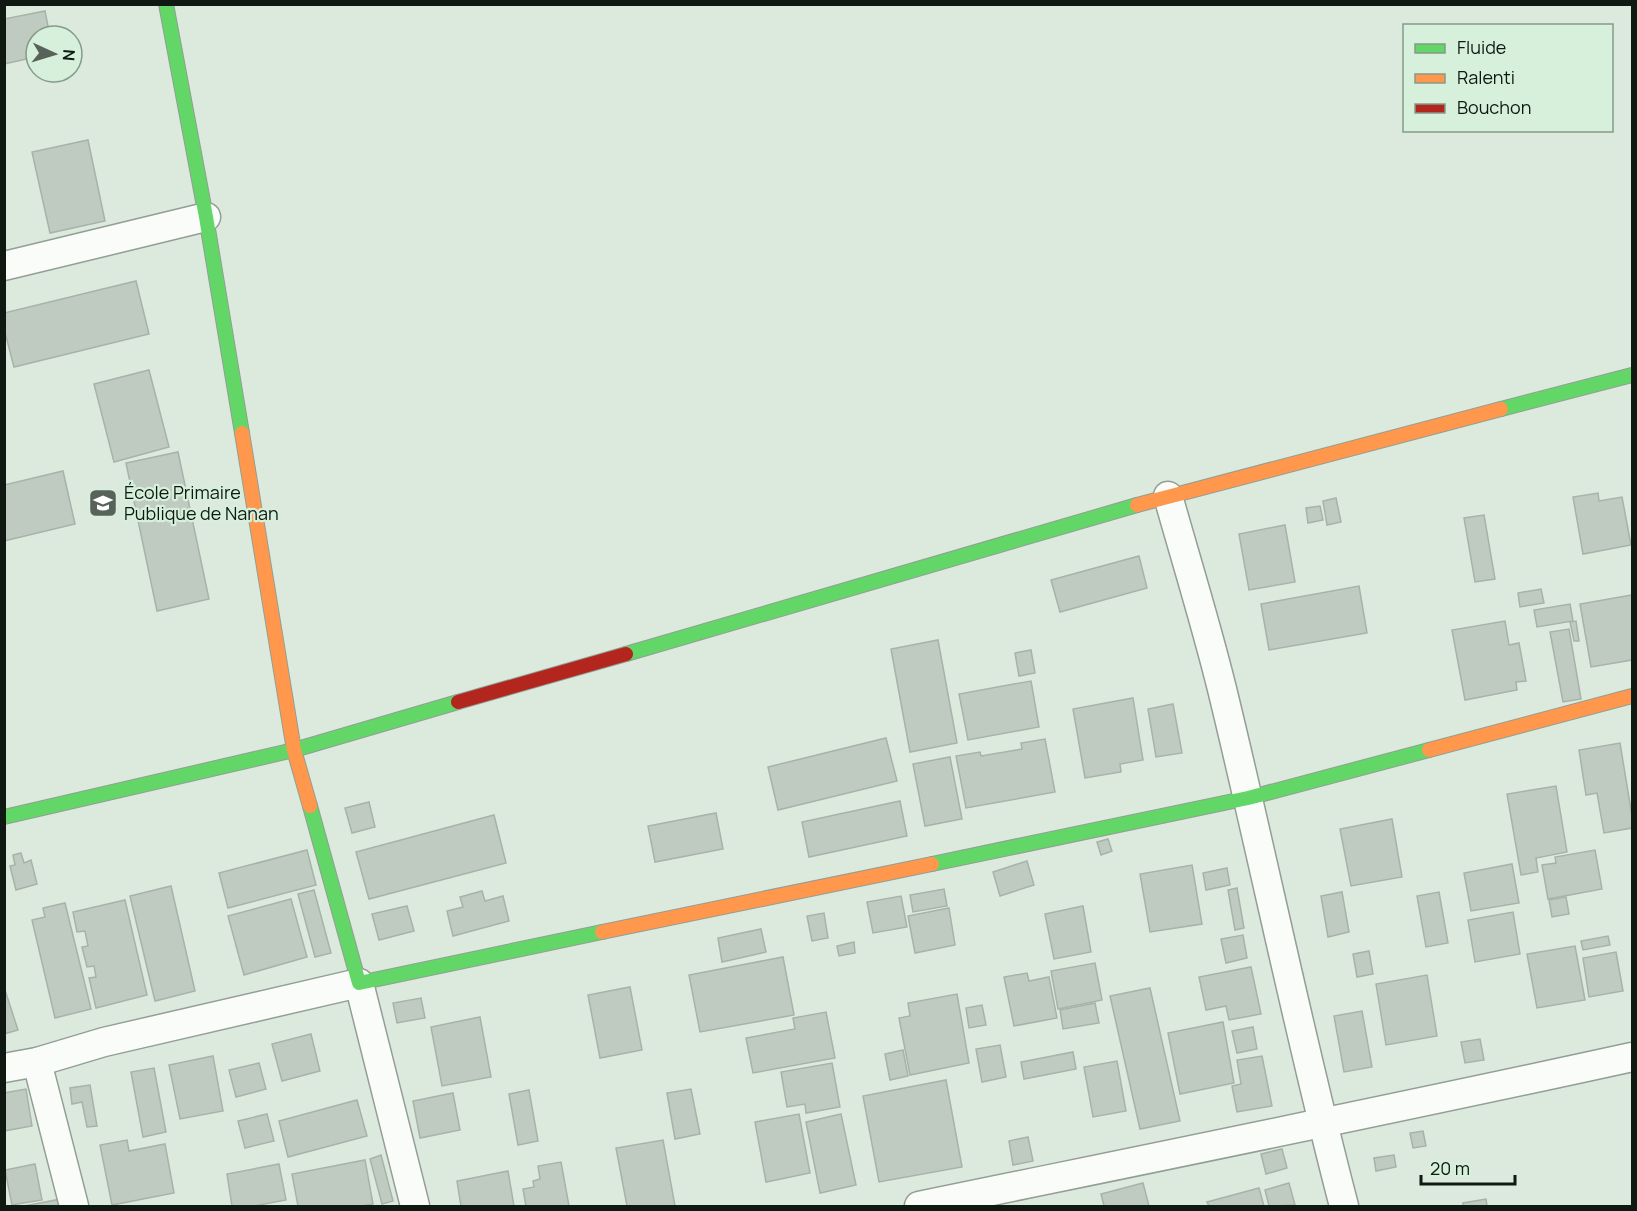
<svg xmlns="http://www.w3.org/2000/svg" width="1637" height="1211" font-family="Manrope,sans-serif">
<rect width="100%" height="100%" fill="#dceade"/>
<!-- building -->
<g fill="#bfcbc1" stroke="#a7b2a9" stroke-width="1.5">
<path d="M45 11 50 36H36V57L4 64V19Z"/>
<path d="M88 140 105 221 50 233 32 152Z"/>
<path d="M136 281 149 334 14 367 4 329V313Z"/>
<path d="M149 370 169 447 114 462 94 384Z"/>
<path d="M178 452 209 599 157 611 126 463Z"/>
<path d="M63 471 75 524 4 541V485Z"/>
<path d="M1598 493 1599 501 1622 497 1631 545 1583 554 1573 497Z"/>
<path d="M1336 498 1341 522 1327 525 1323 501Z"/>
<path d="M1320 506 1323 520 1308 523 1306 508Z"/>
<path d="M1484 515 1495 579 1475 582 1464 518Z"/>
<path d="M1285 525 1295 582 1249 590 1239 534Z"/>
<path d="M1139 556 1147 588 1060 612 1051 580Z"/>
<path d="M1359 586 1367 633 1269 650 1261 604Z"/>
<path d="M1541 589 1544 603 1520 607 1518 593Z"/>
<path d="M1632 595V660L1591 667 1580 604Z"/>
<path d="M1570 604 1573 621 1537 627 1534 610Z"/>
<path d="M1505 621 1509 645 1519 643 1526 681 1516 682 1517 690 1465 700 1452 630Z"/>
<path d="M1576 621 1579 641H1574L1570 622Z"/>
<path d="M1569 629 1581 699 1563 702 1550 632Z"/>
<path d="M938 640 957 743 910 752 891 649Z"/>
<path d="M1031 650 1035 673 1019 676 1015 653Z"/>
<path d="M1031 681 1039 727 968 740 959 694Z"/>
<path d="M1133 698 1143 760 1120 764 1121 772 1085 778 1073 709Z"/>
<path d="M1173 704 1182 753 1156 757 1148 709Z"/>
<path d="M886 738 897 781 778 810 768 767Z"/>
<path d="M1045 739 1055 792 966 808 956 756 980 752 981 756 1022 749 1021 743Z"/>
<path d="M1620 743 1632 816V828L1604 833 1597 793 1586 795 1579 750Z"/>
<path d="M950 757 962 819 925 826 913 764Z"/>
<path d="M1556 786 1567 852 1536 858 1538 872 1521 875 1507 794Z"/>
<path d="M900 801 907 836 809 857 802 822Z"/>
<path d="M369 802 375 827 352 833 345 808Z"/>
<path d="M716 813 723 849 655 862 648 826Z"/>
<path d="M494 815 506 863 369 899 356 852Z"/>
<path d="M1392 819 1402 877 1351 886 1340 829Z"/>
<path d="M1108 839 1112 851 1101 855 1097 842Z"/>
<path d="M307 850 316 885 228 908 219 873Z"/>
<path d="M1595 850 1602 889 1548 899 1542 865 1556 863 1555 857Z"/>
<path d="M21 853 24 863 31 860 37 884 16 890 10 866 15 865 13 855Z"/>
<path d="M1027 861 1034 885 1000 896 993 872Z"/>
<path d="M1512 864 1519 903 1471 911 1464 873Z"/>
<path d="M1192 865 1202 924 1150 932 1140 874Z"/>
<path d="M1227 868 1230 885 1206 890 1203 873Z"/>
<path d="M171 886 195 991 155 1001 130 896Z"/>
<path d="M1237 888 1244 928 1235 930 1228 890Z"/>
<path d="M944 889 947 906 913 912 910 895Z"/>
<path d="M314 890 331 953 315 957 298 894Z"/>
<path d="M482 891 485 901 503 896 509 921 453 936 447 911 463 907 460 897Z"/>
<path d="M1342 892 1349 932 1328 937 1321 896Z"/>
<path d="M1439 892 1448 943 1426 947 1417 896Z"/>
<path d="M901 896 907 927 873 933 867 902Z"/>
<path d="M1566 897 1569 914 1552 917 1549 900Z"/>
<path d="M291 899 307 957 244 975 228 916Z"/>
<path d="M125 900 147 995 96 1008 89 978 96 977 94 966 87 967 82 947 88 946 85 931 77 932 73 912Z"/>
<path d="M65 903 91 1009 55 1018 32 920 45 917 43 908Z"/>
<path d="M407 906 414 931 379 940 372 914Z"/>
<path d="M1083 906 1091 952 1054 959 1045 914Z"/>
<path d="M949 908 955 945 915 953 908 916Z"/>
<path d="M1513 912 1520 954 1475 962 1468 920Z"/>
<path d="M824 913 828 938 812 941 807 916Z"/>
<path d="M761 929 766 952 722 962 718 938Z"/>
<path d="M1243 935 1247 958 1226 963 1221 939Z"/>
<path d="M1608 936 1610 945 1583 950 1581 941Z"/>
<path d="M854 942 855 953 839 956 837 946Z"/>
<path d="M1575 946 1585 1000 1537 1008 1527 954Z"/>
<path d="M1369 951 1373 974 1357 977 1353 954Z"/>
<path d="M1616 952 1623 991 1589 997 1583 958Z"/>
<path d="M783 957 794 1015 700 1032 689 975Z"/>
<path d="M1095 963 1102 1000 1058 1009 1051 971Z"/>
<path d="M1251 967 1261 1014 1229 1020 1226 1006 1206 1010 1199 977Z"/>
<path d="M1027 973 1029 981 1049 977 1057 1018 1014 1026 1004 977Z"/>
<path d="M1427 975 1437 1036 1386 1045 1376 984Z"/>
<path d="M4 987 18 1030 4 1034Z"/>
<path d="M630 987 642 1050 600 1058 588 995Z"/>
<path d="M1150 988 1180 1121 1140 1129 1110 996Z"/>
<path d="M957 994 969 1063 910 1075 899 1018 910 1016 908 1003Z"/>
<path d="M421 998 425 1018 397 1023 393 1003Z"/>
<path d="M1095 1003 1099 1023 1063 1029 1060 1010Z"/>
<path d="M982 1005 986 1025 969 1028 966 1008Z"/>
<path d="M1362 1011 1372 1067 1344 1072 1334 1016Z"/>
<path d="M826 1012 835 1058 753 1073 746 1038 795 1029 793 1018Z"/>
<path d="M480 1017 491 1077 442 1086 431 1027Z"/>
<path d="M1223 1022 1234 1083 1180 1094 1168 1033Z"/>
<path d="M1253 1027 1257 1049 1237 1053 1232 1031Z"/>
<path d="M311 1034 320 1071 282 1081 272 1044Z"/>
<path d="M1480 1039 1484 1060 1465 1063 1461 1042Z"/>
<path d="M1000 1045 1006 1077 982 1082 976 1049Z"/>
<path d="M903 1050 908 1076 890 1080 885 1054Z"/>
<path d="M1073 1052 1076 1069 1024 1079 1021 1062Z"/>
<path d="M213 1056 223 1111 180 1119 169 1065Z"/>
<path d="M1262 1056 1272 1106 1237 1112 1232 1086 1241 1084 1237 1060Z"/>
<path d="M1117 1061 1126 1111 1093 1117 1084 1067Z"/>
<path d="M259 1063 266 1089 236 1097 229 1070Z"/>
<path d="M832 1063 840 1107 806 1113 805 1104 787 1107 781 1072Z"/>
<path d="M154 1068 166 1132 143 1137 131 1072Z"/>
<path d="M946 1080 962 1167 879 1182 863 1096Z"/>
<path d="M90 1085 97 1126 87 1127 82 1102 72 1104 70 1088Z"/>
<path d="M26 1089 32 1126 4 1131V1093Z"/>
<path d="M691 1089 700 1134 675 1139 667 1093Z"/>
<path d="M529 1090 538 1141 518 1145 509 1094Z"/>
<path d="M453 1093 460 1130 420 1138 413 1101Z"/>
<path d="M357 1100 367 1136 288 1157 279 1121Z"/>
<path d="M267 1114 274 1141 245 1148 238 1121Z"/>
<path d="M799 1114 810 1173 766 1182 755 1122Z"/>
<path d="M841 1114 856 1185 820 1193 806 1122Z"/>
<path d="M1423 1131 1426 1146 1413 1148 1410 1133Z"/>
<path d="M1028 1137 1033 1161 1013 1165 1009 1141Z"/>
<path d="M127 1140 129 1151 165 1144 174 1193 112 1205 100 1145Z"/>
<path d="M663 1140 675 1206H627L616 1148Z"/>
<path d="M1282 1149 1287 1168 1266 1174 1261 1154Z"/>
<path d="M381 1155 393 1201 382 1204 370 1159Z"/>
<path d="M1394 1155 1396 1167 1376 1171 1374 1158Z"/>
<path d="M365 1160 373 1204 362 1206H298L292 1174Z"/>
<path d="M561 1162 569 1206H526L523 1189 534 1187 533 1181 540 1179 538 1166Z"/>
<path d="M35 1164 42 1200 12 1205 5 1170Z"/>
<path d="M279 1164 286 1200 254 1206H232L227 1174Z"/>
<path d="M508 1171 514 1206H461L457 1181Z"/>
<path d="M1143 1183 1149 1206H1104L1101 1194Z"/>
<path d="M1289 1183 1295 1205 1269 1206 1265 1190Z"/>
<path d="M1259 1188 1264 1206H1209L1207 1202Z"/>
<path d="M61 1199 62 1206H24Z"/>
<path d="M1486 1199 1487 1206H1463V1203Z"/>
</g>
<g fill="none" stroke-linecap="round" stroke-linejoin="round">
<!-- street casing -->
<g stroke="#939e95" stroke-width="31">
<g id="street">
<path d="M4 266 206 217"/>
<path d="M1168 496C1186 560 1206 624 1222 689 1264 861 1299 1035 1344 1206"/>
<path d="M37 1062 74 1206"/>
<path d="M4 1068 37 1062 104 1042 359 983 415 1206"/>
<path d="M919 1206C1157 1157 1395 1109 1632 1057"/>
</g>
</g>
<!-- fast casing -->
<g stroke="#939e95" stroke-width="16">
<g id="fast">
<path d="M166 4 206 217 242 433"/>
<path d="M1501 409 1632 375"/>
<path d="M626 654 1137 505"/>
<path d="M310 806 359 983 602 932"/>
<path d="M4 817 294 750 458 702"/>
<path d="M932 864 1248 798 1429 750"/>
</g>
</g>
<!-- slow casing -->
<g stroke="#939e95" stroke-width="16">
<g id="slow">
<path d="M242 433 294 750 310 806"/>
<path d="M1137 505 1501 409"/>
<path d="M1429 750 1632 696"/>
<path d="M602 932 932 864"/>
</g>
</g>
<!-- jam casing -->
<g stroke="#939e95" stroke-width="16">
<path id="jam" d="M458 702 626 654"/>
</g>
<!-- street -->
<use href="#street" stroke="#fafcfa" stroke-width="28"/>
<!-- fast -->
<use href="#fast" stroke="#63d668" stroke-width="14"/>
<!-- slow -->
<use href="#slow" stroke="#ff974d" stroke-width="14"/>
<!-- jam -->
<use href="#jam" stroke="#b3261e" stroke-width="14"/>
</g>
<!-- icons -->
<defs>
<g id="school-square" transform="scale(1.5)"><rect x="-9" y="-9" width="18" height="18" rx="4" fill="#576259" stroke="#d6f0db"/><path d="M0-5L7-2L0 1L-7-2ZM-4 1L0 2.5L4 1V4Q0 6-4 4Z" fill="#fff"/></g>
</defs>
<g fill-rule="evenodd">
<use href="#school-square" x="103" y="503"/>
</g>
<g text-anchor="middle" stroke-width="4.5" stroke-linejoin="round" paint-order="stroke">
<!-- poi labels -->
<g font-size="18" fill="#0f1811" stroke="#d6f0db" text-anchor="start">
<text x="124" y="499">École Primaire<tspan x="124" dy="21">Publique de Nanan</tspan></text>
</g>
</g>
<!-- border -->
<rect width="1637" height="1211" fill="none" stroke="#0f1811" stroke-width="12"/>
<!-- legend -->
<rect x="1403" y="24" width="210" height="108" fill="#d6f0db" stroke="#869a8a" stroke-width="1.5"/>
<rect x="1415" y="44" width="30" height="9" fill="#63d668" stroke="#869a8a" stroke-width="1.5"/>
<text x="1457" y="54" font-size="18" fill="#0f1811">Fluide</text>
<rect x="1415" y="74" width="30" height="9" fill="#ff974d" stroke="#869a8a" stroke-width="1.5"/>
<text x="1457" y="84" font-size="18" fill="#0f1811">Ralenti</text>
<rect x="1415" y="104" width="30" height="9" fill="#b3261e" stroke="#869a8a" stroke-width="1.5"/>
<text x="1457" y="114" font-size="18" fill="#0f1811">Bouchon</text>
<!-- north arrow -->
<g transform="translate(54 54) rotate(94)"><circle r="28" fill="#d6f0db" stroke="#869a8a" stroke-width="1.5"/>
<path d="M0-4.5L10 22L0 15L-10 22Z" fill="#576259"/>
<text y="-9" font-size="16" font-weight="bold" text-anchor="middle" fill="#0f1811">N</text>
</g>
<!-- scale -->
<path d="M1421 1175v9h94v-9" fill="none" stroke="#0f1811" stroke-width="3"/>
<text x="1430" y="1175" font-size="18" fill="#0f1811" stroke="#d6f0db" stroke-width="4.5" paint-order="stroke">20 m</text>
</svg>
